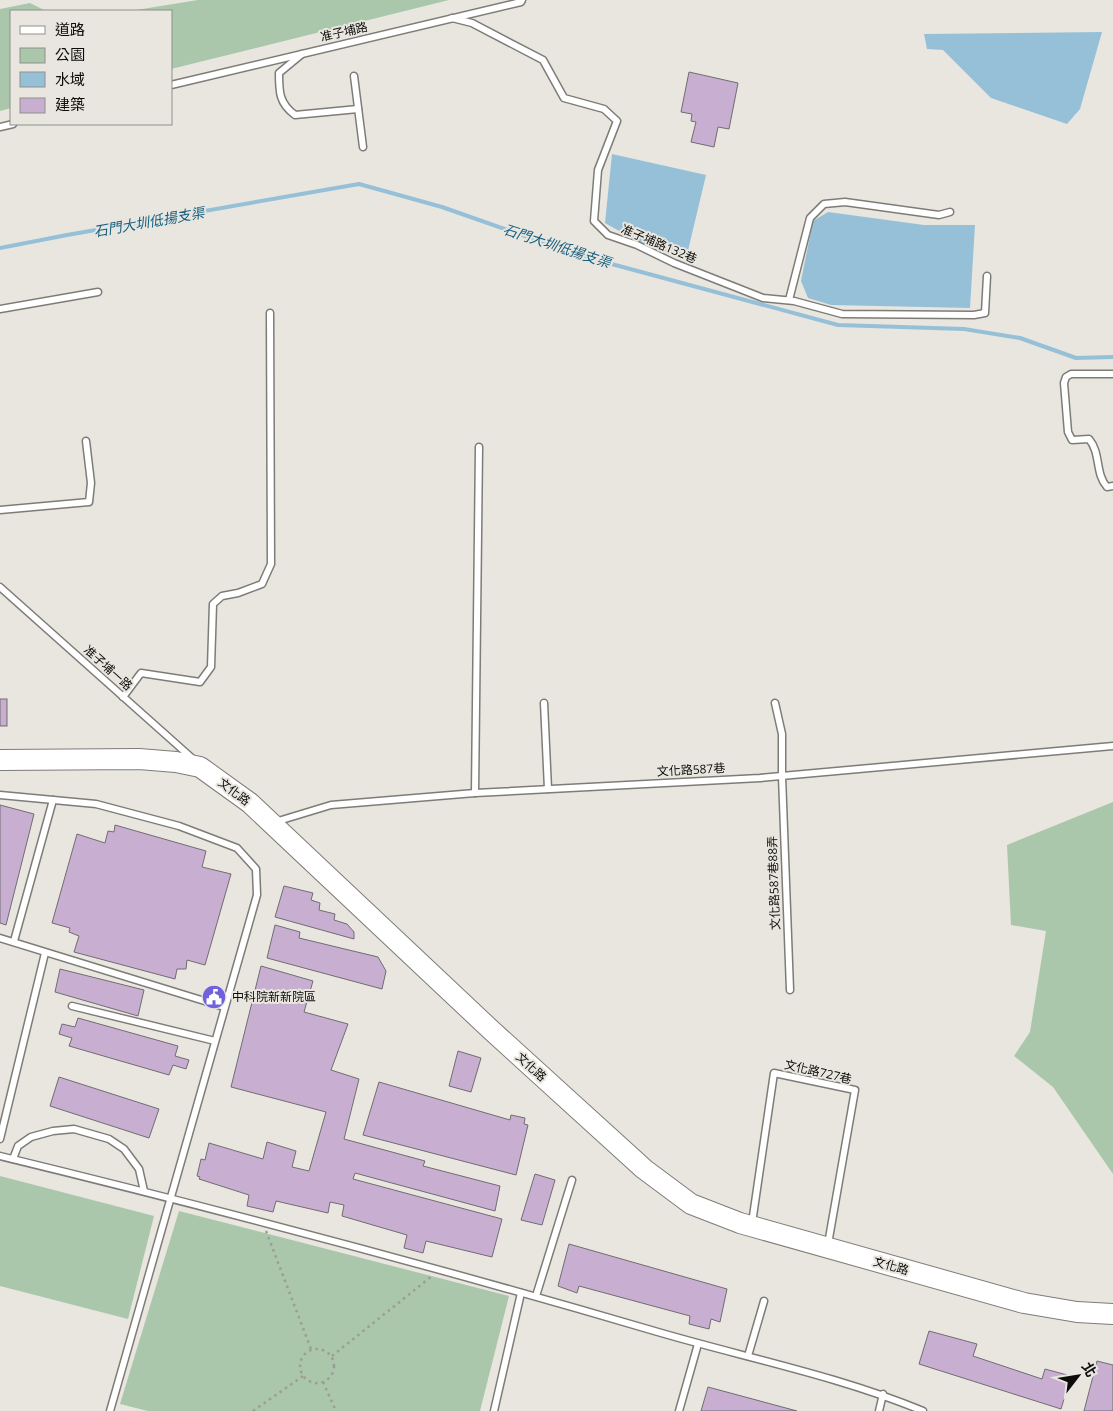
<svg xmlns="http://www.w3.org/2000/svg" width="1113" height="1411" font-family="'Open Sans','Noto Sans TC',sans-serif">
<rect width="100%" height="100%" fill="#e8e6df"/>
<!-- green -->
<g fill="#aac7ab">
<path d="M198 0H449L171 69V11H130Z"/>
<path d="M30 3 46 11H11V108L0 111V9Z"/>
<path d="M1113 802V1174L1053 1087 1014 1056 1030 1032 1046 931 1011 925 1007 845Z"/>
<path d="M0 1176 154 1216 128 1319 0 1286Z"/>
<path d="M179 1211 509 1296 480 1411H148L120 1404Z"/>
</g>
<!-- water -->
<g fill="#96c0d8">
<path d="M1102 32 1080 109 1067 124 991 98 943 50 927 49 924 34Z"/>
<path d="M612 154 706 175 686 259 637 241 605 223Z"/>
<path d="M828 212 924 225H975L970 308 831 305 808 298 801 281 813 221Z"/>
</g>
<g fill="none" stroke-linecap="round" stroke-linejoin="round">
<!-- stream -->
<path stroke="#96c0d8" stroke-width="4" d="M0 248 67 235 359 184 442 207 582 256 838 325 964 329 1020 338 1076 358 1113 357"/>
</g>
<!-- building -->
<g fill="#c8afd2" stroke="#706c71">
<path d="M689 72 738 83 729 129 718 127 714 147 691 142 696 122 691 121 692 114 681 112Z"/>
<rect x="0" y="699" width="7" height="27"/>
<path d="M0 805 34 814 6 925 0 923Z"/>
<path d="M115 825 206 851 202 867 231 874 205 965 187 960 186 969H177L175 979 74 952 79 936 69 932 70 928 52 923 77 834 105 843 108 831 114 832Z"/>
<path d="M284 886 313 893 311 900 320 903 319 910 335 914 334 920 347 924 354 932V939L275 917Z"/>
<path d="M275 925 300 932 299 938 378 957 386 971 382 989 267 958Z"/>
<path d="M261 966 313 981 304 1012 348 1024 331 1070 359 1079 344 1139 425 1161 423 1166 500 1186 495 1211 355 1173 353 1179 502 1219 492 1257 426 1241 423 1253 404 1248 407 1235 342 1216 344 1205 330 1202 328 1213 276 1201 273 1212 247 1206 249 1195 199 1179 200 1177 197 1176 201 1159 205 1160 209 1143 263 1159 267 1142 296 1151 292 1167 309 1171 326 1112 231 1087Z"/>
<path d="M60 969 144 990 138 1016 55 992Z"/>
<path d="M78 1018 178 1046 175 1056 189 1060 186 1069 173 1065 169 1075 69 1046 72 1038 59 1034 62 1024 75 1027Z"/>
<path d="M458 1051 481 1058 471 1092 449 1086Z"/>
<path d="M59 1077 159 1109 149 1138 50 1106Z"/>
<path d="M379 1082 510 1120 511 1115 525 1118 524 1124 528 1125 516 1175 363 1135Z"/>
<path d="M535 1174 555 1180 542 1225 521 1220Z"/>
<path d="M569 1244 727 1289 720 1322 711 1319 709 1329 689 1324 690 1316 579 1286 577 1293 558 1286Z"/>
<path d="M929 1331 977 1344 973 1356 1042 1379 1045 1369 1071 1376 1061 1409 919 1364Z"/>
<path d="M1097 1361 1113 1365V1411H1084Z"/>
<path d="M708 1387 797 1411H701Z"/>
</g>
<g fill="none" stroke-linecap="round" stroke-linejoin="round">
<!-- service casing -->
<g stroke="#7e7c77" stroke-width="9">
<g id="service">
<path d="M452 18 472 23 543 60 564 98 604 109 617 121 598 170 594 221 608 235 637 245 674 263 763 298 794 301 842 314 974 315 985 313 987 276"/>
<path d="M302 54 279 73C279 92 279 103 295 115L358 109"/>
<path d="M354 76 363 147"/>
<path d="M171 85 521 2 522 0"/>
<path d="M0 127 13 124"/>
<path d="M789 300 810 218 824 204 845 202 939 215 950 212"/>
<path d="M0 309 98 292"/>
<path d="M1113 374H1071L1066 377 1064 383 1068 432 1072 440 1089 439C1101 453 1095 474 1107 487L1113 486"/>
<path d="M0 510 89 502 91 483 86 441"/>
<path d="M0 587 193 759"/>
<path d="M123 697 141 673 200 682 211 667 213 604 222 596 238 593 262 584 271 564 270 313"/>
<path d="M544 703 548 789"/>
<path d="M775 703 782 734V776L790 990"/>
<path d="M475 793 479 447"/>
<path d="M0 795 96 804 179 826 237 848 256 869 257 895 110 1411"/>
<path d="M275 822 331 805 475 793 760 778 1113 746"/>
<path d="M0 938 224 1007"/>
<path d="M14 941 53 800"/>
<path d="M72 1006 215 1041"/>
<path d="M0 1139 45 953"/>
<path d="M0 1156C218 1209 436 1267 651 1330 742 1357 836 1375 923 1411"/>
<path d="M13 1159 18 1146 31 1137 53 1131 74 1129 109 1139 124 1149 139 1169 144 1191"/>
<path d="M752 1223 774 1073 855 1090 828 1244"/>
<path d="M536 1296 572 1180"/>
<path d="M748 1356 764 1301"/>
<path d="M494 1411 521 1293"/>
<path d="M679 1411 698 1344"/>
<path d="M879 1411 883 1394"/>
</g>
</g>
<!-- primary casing -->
<g stroke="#7e7c77" stroke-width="22">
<path id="primary" d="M0 760 139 759 176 762 200 767 250 803 490 1029 644 1169 691 1204 740 1223 1024 1303 1077 1312 1113 1314"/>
</g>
<!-- path -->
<g stroke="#9d9c97" stroke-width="2.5" stroke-dasharray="2.5 4" stroke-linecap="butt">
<path d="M266 1231 311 1349"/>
<circle cx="317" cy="1366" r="17"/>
<path d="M332 1356 432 1276"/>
<path d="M323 1382 336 1411"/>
<path d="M253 1411 303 1376"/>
</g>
<!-- service -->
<use href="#service" stroke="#fff" stroke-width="6"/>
<!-- primary -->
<use href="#primary" stroke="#fff" stroke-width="20"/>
</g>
<!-- icons -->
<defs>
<g id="civic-disc" transform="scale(1.25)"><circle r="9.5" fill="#7061dc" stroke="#e8e6df"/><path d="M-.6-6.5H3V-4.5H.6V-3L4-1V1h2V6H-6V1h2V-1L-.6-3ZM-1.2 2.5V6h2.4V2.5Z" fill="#fff"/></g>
</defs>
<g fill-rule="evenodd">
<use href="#civic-disc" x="214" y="997"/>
</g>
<g text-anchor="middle" stroke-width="4" stroke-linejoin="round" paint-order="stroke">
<!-- street labels -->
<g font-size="12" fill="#0c0c0a" stroke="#e8e6df">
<text transform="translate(344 32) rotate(-13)" y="4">准子埔路</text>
<text transform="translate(659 244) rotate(23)" y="4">准子埔路132巷</text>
<text transform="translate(108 668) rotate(42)" y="4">准子埔一路</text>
<text transform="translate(691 770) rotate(-3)" y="4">文化路587巷</text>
<text transform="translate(234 792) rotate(37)" y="4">文化路</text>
<text transform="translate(774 883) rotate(-92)" y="4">文化路587巷88弄</text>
<text transform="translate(531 1067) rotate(42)" y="4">文化路</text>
<text transform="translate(818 1072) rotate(13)" y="4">文化路727巷</text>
<text transform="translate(891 1266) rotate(16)" y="4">文化路</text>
</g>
<!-- poi labels -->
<g font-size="12" fill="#0c0c0a" stroke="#e8e6df" text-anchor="start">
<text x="232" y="1001">中科院新新院區</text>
</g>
<!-- water labels -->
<g font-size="14" font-style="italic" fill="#135d7e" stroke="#e8e6df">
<text transform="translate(149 222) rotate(-10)" y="5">石門大圳低揚支渠</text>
<text transform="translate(557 246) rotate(18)" y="5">石門大圳低揚支渠</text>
</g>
</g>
<!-- legend -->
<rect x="10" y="10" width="162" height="115" fill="#e8e6df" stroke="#908f8a"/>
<rect x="20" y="26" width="25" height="8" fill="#ffffff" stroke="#908f8a"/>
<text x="55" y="35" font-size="15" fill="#0c0c0a">道路</text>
<rect x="20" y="48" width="25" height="15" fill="#aac7ab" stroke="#908f8a"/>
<text x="55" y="60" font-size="15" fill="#0c0c0a">公園</text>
<rect x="20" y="72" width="25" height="15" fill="#96c0d8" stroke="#908f8a"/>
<text x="55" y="85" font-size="15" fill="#0c0c0a">水域</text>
<rect x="20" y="98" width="25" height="15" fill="#c8afd2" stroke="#908f8a"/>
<text x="55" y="110" font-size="15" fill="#0c0c0a">建築</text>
<!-- north arrow -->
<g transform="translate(1078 1376) rotate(59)" stroke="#e8e6df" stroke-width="4" paint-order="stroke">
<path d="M0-4L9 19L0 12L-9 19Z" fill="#0c0c0a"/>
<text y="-8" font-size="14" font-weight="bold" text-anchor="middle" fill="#0c0c0a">北</text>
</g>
</svg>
